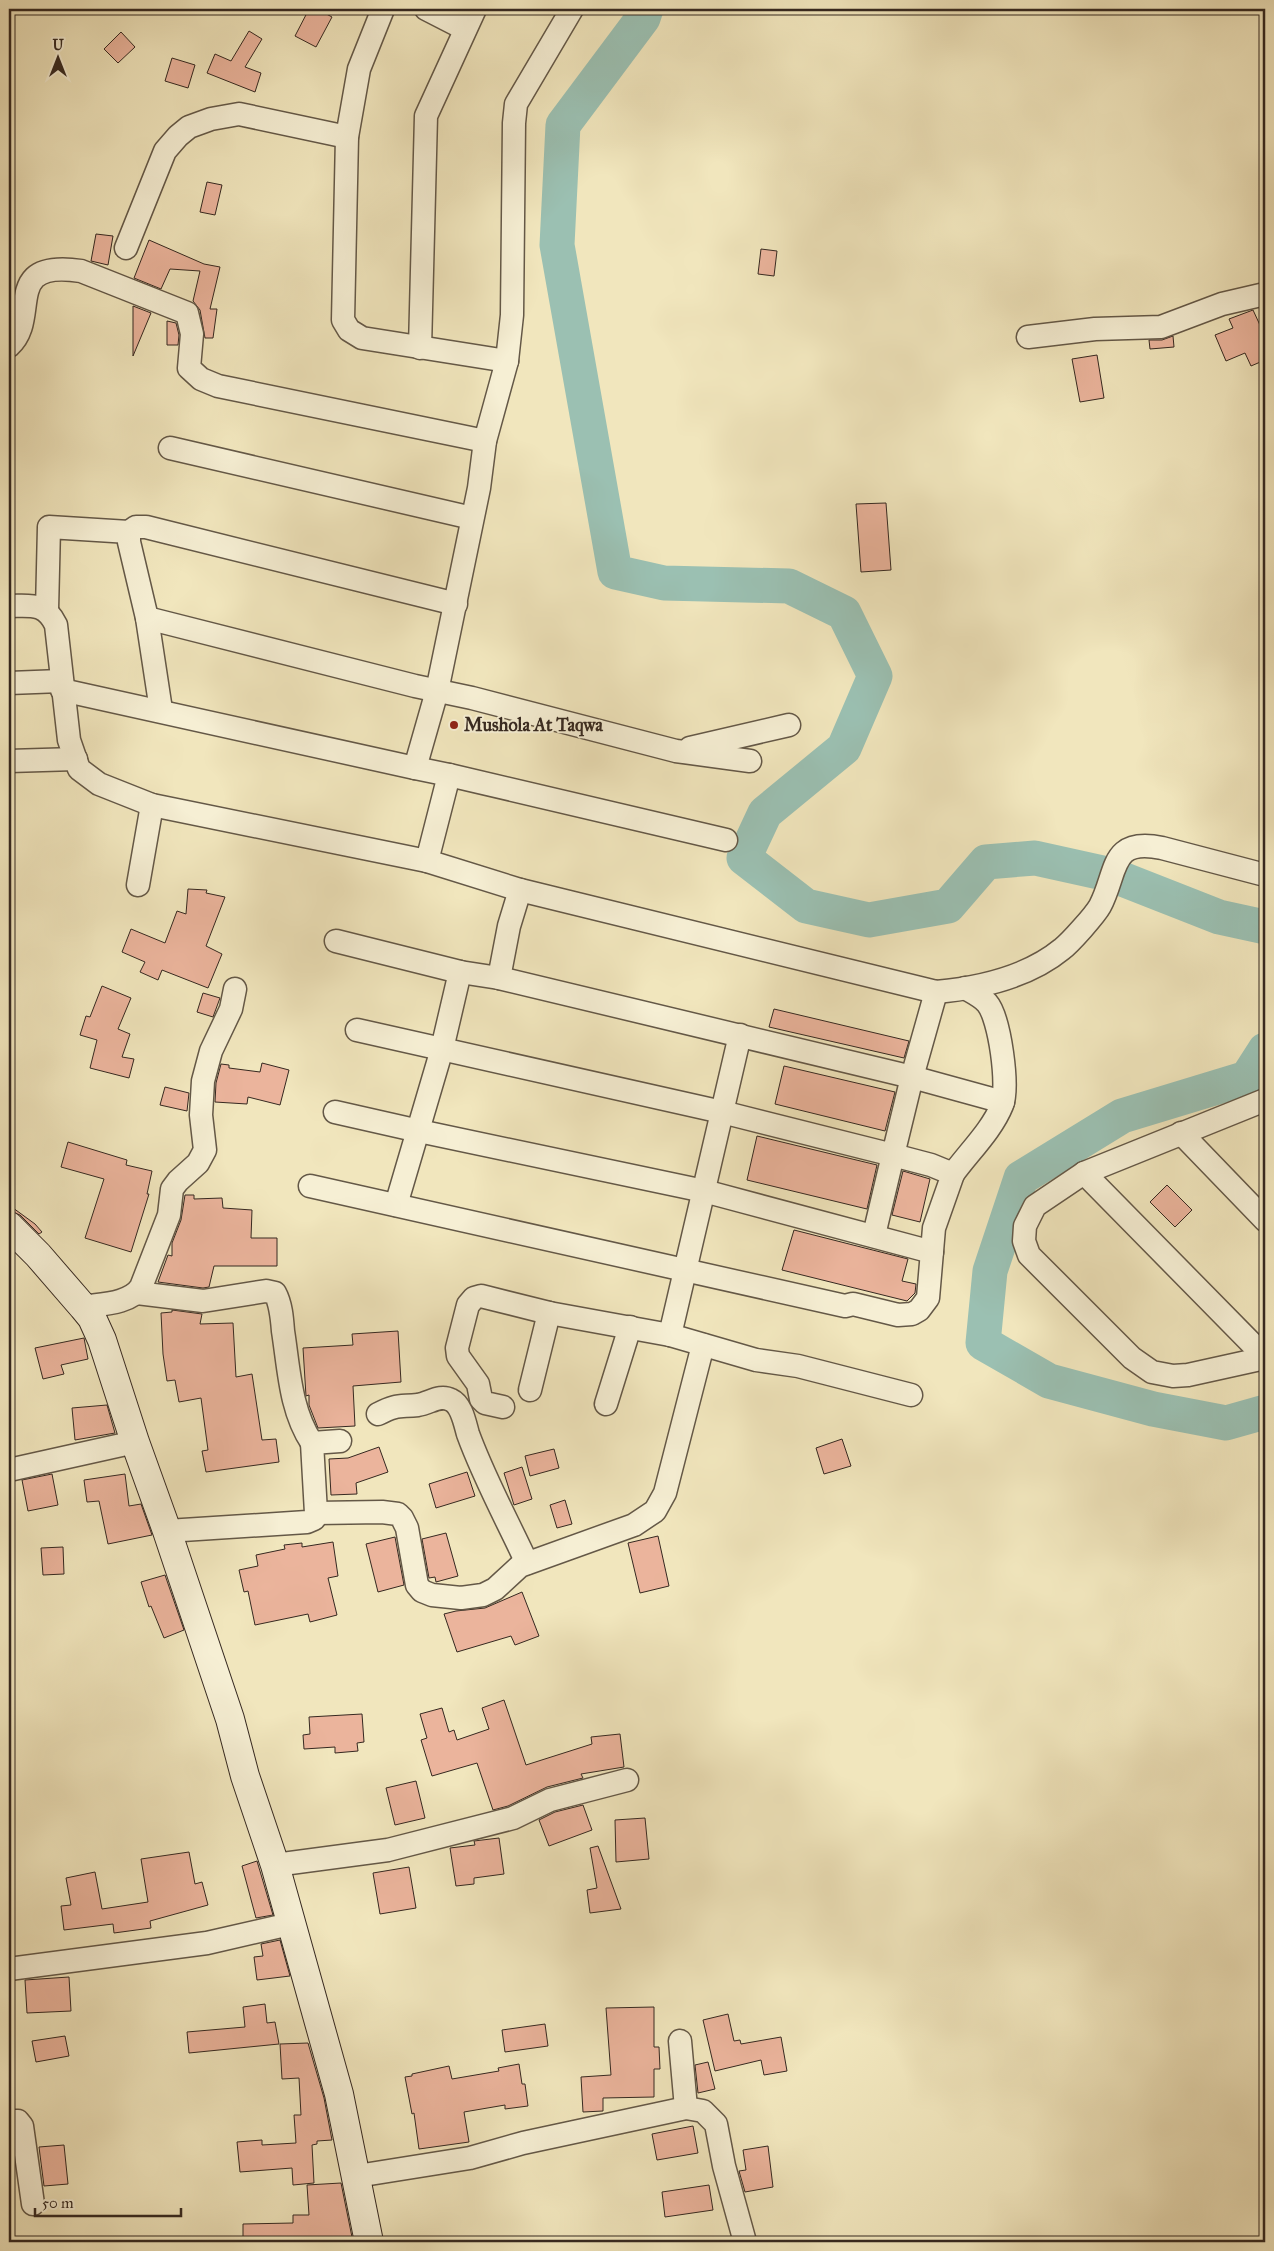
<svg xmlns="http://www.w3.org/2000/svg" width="1274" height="2251" font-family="'IM FELL Great Primer',serif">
<rect width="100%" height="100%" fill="#f1e6bd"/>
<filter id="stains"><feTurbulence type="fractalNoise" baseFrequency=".004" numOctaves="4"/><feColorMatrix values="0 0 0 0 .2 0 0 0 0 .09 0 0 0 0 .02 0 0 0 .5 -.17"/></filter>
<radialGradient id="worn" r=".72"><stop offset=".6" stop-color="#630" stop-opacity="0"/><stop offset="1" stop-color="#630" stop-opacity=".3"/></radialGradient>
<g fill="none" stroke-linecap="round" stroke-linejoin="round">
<!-- river -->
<g stroke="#9bc0b2" stroke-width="35">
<path d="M646 9 643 18 563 125 557 245 615 572 664 583 789 586 844 613 875 676 844 748 765 813 744 858 806 906 869 920 948 906 986 862 1035 858 1112 875 1219 917 1265 927"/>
<path d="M1265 1050 1247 1078 1122 1116 1021 1178 990 1271 983 1343 1049 1381 1153 1409 1226 1423 1265 1412"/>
</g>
</g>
<!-- building -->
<g fill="#ebb49c" stroke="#352820">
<path d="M309 9H317L332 17 316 47 295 36Z"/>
<path d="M249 31 262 39 245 67 261 73 255 92 207 73 215 54 231 61Z"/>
<path d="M121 32 135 47 118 63 104 49Z"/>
<path d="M172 58 195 65 188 88 165 81Z"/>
<path d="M207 182 222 185 215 215 200 212Z"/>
<path d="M96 234 113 236 108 265 91 261Z"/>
<path d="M149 240 204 264 220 267 210 309H217L213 338H205L200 310 193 301 200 271 170 269 161 289 134 278Z"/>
<path d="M761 249 777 251 774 276 758 274Z"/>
<path d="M133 306 151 313 133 356Z"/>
<path d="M1253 310 1265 336V360L1251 366 1245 353 1226 361 1215 335 1233 328 1229 319Z"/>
<path d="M167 321 176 323 179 335 178 345H167Z"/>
<path d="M1173 336 1174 347 1150 349 1149 340H1162Z"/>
<path d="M1097 355 1104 398 1080 402 1072 359Z"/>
<path d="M886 503 891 570 861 572 856 504Z"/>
<path d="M188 889 207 890 206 893 225 897 206 946 222 954 208 988 162 970 158 980 140 972 145 962 122 952 131 929 165 943 177 911 186 914Z"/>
<path d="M102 986 131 998 118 1029 130 1034 122 1057 134 1059 129 1078 90 1068 97 1040 80 1035 86 1016 90 1017Z"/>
<path d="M203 993 220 998 213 1017 197 1012Z"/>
<path d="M774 1009 909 1041 904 1058 769 1027Z"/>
<path d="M262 1063 289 1070 280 1105 248 1097 247 1104 215 1102 216 1083 221 1064 229 1065V1068L260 1072Z"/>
<path d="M784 1066 895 1092 885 1131 775 1104Z"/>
<path d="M165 1087 189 1093 187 1111 160 1105Z"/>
<path d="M757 1136 877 1165 867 1209 747 1180Z"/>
<path d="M68 1142 127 1160 126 1165 152 1171 147 1194H149L131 1252 85 1238 104 1179 61 1167Z"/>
<path d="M903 1171 930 1179 920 1222 892 1215Z"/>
<path d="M1167 1185 1192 1210 1175 1227 1150 1202Z"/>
<path d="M185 1195H194V1199L222 1198 223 1208 252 1210 251 1238H277V1266H214L209 1287 203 1288 158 1282 168 1255 172 1256V1243L181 1220Z"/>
<path d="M9 1205 35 1224 42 1232 39 1234 20 1215 9 1211Z"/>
<path d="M794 1230 908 1259 902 1281 916 1284 915 1293 907 1301 782 1270Z"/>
<path d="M172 1310 202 1314 200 1324 233 1323 236 1377 252 1374 262 1440 276 1439 279 1462 206 1472 202 1451 208 1450 201 1398 179 1402 175 1380 167 1381 163 1354 161 1313 172 1312Z"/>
<path d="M398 1331 401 1382 353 1386 355 1426 318 1428 309 1405V1395L306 1396 303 1348 353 1345 352 1334Z"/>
<path d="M84 1338 88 1359 61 1365 64 1374 43 1379 35 1348Z"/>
<path d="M107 1405 115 1433 75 1440 72 1408Z"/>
<path d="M842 1439 851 1466 824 1474 816 1448Z"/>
<path d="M379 1447 388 1472 356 1483 357 1494 331 1495 329 1459 348 1458Z"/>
<path d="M554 1449 559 1468 530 1476 525 1456Z"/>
<path d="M522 1467 532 1499 514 1505 504 1473Z"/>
<path d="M467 1472 475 1496 436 1508 429 1484Z"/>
<path d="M52 1474 58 1505 28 1511 22 1480Z"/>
<path d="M125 1474 129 1506 141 1504 152 1535 108 1544 99 1501 87 1502 84 1480Z"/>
<path d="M565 1500 572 1524 557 1528 550 1505Z"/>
<path d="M446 1533 458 1576 436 1582 435 1577 429 1578 422 1539Z"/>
<path d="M658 1536 669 1586 640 1593 628 1543Z"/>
<path d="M395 1537 404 1585 378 1592 366 1544Z"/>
<path d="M333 1542 338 1576 328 1578 337 1615 310 1622 308 1614 255 1625 248 1591 244 1592 239 1570 258 1566 256 1555 285 1549 284 1545 302 1543V1547Z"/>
<path d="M63 1547 64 1574 43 1575 41 1548Z"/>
<path d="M165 1575 184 1630 164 1638 151 1606 149 1607 141 1582Z"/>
<path d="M522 1592 539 1636 515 1645 511 1636 457 1652 444 1614 456 1611 485 1608Z"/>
<path d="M504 1700 526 1765 592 1744 591 1737 620 1734 624 1767 581 1774 583 1778 547 1787 508 1806 493 1810 477 1763 432 1776 421 1740 427 1738 420 1714 442 1708 449 1732 454 1730 457 1740 489 1729 482 1708Z"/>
<path d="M362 1714 364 1742 357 1743 358 1751 335 1753V1747L304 1749 303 1735 310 1734 309 1717Z"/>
<path d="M416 1781 425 1818 395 1825 386 1788Z"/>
<path d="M583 1805 592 1830 549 1846 539 1820 555 1812Z"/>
<path d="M645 1818 649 1859 616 1862 615 1820Z"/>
<path d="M499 1838 504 1874 474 1878V1884L456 1886 450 1848 475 1845 474 1841Z"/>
<path d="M598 1846 621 1909 590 1913 587 1890 597 1888 590 1848Z"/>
<path d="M189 1852 195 1884 202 1882 208 1905 150 1921 151 1928 114 1933 113 1924 64 1930 61 1906 71 1905 66 1878 95 1872 102 1909 148 1902 141 1859Z"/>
<path d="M257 1861 273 1915 256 1918 242 1866Z"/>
<path d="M409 1867 416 1908 380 1914 373 1873Z"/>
<path d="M280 1940 290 1976 257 1980 254 1957 263 1956 261 1944Z"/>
<path d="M69 1977 71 2011 27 2013 25 1980Z"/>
<path d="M265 2004 267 2023 275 2022 279 2044 189 2053 187 2032 245 2027 243 2007Z"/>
<path d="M654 2007V2047H659L660 2069H654V2097L603 2098V2111L583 2112 581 2077 611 2075 606 2008Z"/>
<path d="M728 2014 734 2041 740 2040 741 2044 781 2037 787 2071 764 2075 761 2060 715 2071 703 2020Z"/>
<path d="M545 2024 548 2046 505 2052 502 2030Z"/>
<path d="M65 2036 69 2056 36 2062 32 2041Z"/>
<path d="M308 2043 324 2098 332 2140 317 2141V2144L312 2145 314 2183 293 2185 292 2168 240 2172 237 2142 262 2140V2145L296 2143 294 2115H301L299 2078 282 2079 280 2044Z"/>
<path d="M708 2062 715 2089 698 2093 695 2065Z"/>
<path d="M519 2064 522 2084H525L528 2106 505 2109V2105L464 2112 469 2142 419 2149 414 2113 412 2114 405 2077 412 2076V2074L449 2066 452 2079 499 2071 498 2068Z"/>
<path d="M693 2126 698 2153 657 2160 652 2134Z"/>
<path d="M64 2145 68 2184 44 2186 39 2147Z"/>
<path d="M768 2146 773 2187 745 2192 739 2171 746 2170 743 2150Z"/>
<path d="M341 2183 353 2242H319V2238L243 2242V2224L293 2223V2215H309L307 2185Z"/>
<path d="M709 2185 713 2210 665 2217 662 2192Z"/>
</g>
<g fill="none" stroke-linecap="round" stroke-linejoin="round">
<!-- street casing -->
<g stroke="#645847" stroke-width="25">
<g id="street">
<path d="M383 9 359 69 347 137 343 320 349 330 362 338 507 361"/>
<path d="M426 9 465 29"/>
<path d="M126 248 165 151 178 136 189 127 211 119 239 114 347 137"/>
<path d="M1028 337 1095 329 1161 327 1222 304 1265 294"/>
<path d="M9 346C41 318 0 259 81 271L187 313 192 334 189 368 201 379 218 386 485 441"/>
<path d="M420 348 426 116 475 9"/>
<path d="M170 448 472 518"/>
<path d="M9 606C31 606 45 602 56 625L69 740 79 769 99 784 152 805 427 861"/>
<path d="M47 610 49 527 129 532"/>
<path d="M147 618 415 686 472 698 676 751 750 761"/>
<path d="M9 683 61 681"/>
<path d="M62 690 415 768"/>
<path d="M161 710 147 618 129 542V532L136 527H146L456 604"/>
<path d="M690 748 789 725"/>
<path d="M9 761 76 759"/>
<path d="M449 775 726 840"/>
<path d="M138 885 152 805"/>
<path d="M520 890 427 861 449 775 415 768 437 691 479 488 485 441 507 361 512 315 514 123 516 104 572 9"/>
<path d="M336 941 460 972 499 978 912 1077 1003 1102"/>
<path d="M499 978 509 926 520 890 936 992C979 988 1028 977 1062 949 1070 943 1095 915 1100 906 1118 872 1109 837 1162 848L1265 875"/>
<path d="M357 1030 722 1112 893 1155 912 1077 936 992"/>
<path d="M1265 1100 1084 1173 1035 1206 1025 1226 1024 1241 1029 1255 1132 1358 1152 1372 1173 1376 1188 1375 1265 1358"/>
<path d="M335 1112 419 1131 704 1191 932 1252"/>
<path d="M1181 1133 1265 1220"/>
<path d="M1084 1173 1265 1357"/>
<path d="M953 1174C969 1152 992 1130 1002 1105 1009 1087 1000 1018 987 1003 982 997 972 992 965 988"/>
<path d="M310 1186 845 1306 853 1304 898 1315 912 1314 919 1310 928 1298 934 1228 953 1174 931 1165 893 1155 874 1235"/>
<path d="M396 1205 442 1049 460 972"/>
<path d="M137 1293 203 1301 266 1291 275 1293C281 1304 282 1318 283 1331 289 1369 290 1410 312 1443"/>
<path d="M83 1307C101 1304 130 1304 141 1287L169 1215 172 1189 178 1181 198 1163 205 1150 201 1115 203 1081 211 1051 231 1009 235 989"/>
<path d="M670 1335 740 1035"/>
<path d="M530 1390 549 1313"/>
<path d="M606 1404 630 1327"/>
<path d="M503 1407 485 1403 481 1399 478 1384 458 1356 457 1348 468 1305 474 1298 481 1296 549 1313 670 1335 756 1360 798 1366 911 1395"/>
<path d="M378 1414C397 1404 399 1407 418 1405 430 1403 440 1394 451 1400 462 1405 465 1424 468 1434 484 1478 507 1520 527 1563"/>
<path d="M9 1470 135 1442"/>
<path d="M316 1513 382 1512 398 1514 402 1518 407 1528 417 1585 422 1591 432 1595 461 1598 483 1595 495 1589 520 1566 634 1525 655 1511 665 1493 703 1345"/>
<path d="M167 1531 307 1522 314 1519 316 1513 312 1443 340 1441"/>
<path d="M275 1865 388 1850 513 1818 550 1800 627 1780"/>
<path d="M9 1969 207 1943 290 1924"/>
<path d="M680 2041 686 2108"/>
<path d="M9 2121H18L22 2126 33 2204"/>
<path d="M357 2176 470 2158 523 2143 686 2108 703 2111 716 2124 724 2166 745 2242"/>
</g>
</g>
<!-- secondary casing -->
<g stroke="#352820" stroke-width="30">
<path id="secondary" d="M9 1226 38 1255 83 1307 92 1318 102 1340 135 1442 167 1531 230 1719 245 1776 275 1865 339 2094 369 2242"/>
</g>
<!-- street -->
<use href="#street" stroke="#f6efd4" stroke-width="22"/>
<!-- secondary -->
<use href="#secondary" stroke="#f6efd4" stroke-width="28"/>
</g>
<!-- markers -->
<circle fill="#8f2418" stroke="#f6efd4" stroke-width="2" cx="454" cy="725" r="5"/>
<g text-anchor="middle" stroke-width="4" stroke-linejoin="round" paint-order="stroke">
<!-- poi labels -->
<g font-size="18" font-weight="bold" fill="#352820" stroke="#f6efd4" text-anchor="start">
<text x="464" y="731">Mushola At Taqwa</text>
</g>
</g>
<!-- margin -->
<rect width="1274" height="2251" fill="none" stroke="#f1e6bd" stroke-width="30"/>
<rect x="10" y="10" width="1254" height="2231" fill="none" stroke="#352820" stroke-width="2.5"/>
<rect x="15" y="15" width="1244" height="2221" fill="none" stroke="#352820"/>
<!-- north arrow -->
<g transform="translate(58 58)" stroke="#f6efd4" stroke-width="4" paint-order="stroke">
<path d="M0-4L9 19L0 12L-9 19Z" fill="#352820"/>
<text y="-8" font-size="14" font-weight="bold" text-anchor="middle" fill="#352820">U</text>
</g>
<!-- scale -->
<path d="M35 2208v8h146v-8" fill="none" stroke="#352820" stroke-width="2.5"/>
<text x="42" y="2208" font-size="15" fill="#352820" stroke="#f6efd4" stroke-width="4" paint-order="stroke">50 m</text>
<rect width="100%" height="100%" filter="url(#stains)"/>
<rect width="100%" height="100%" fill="url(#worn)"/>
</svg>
